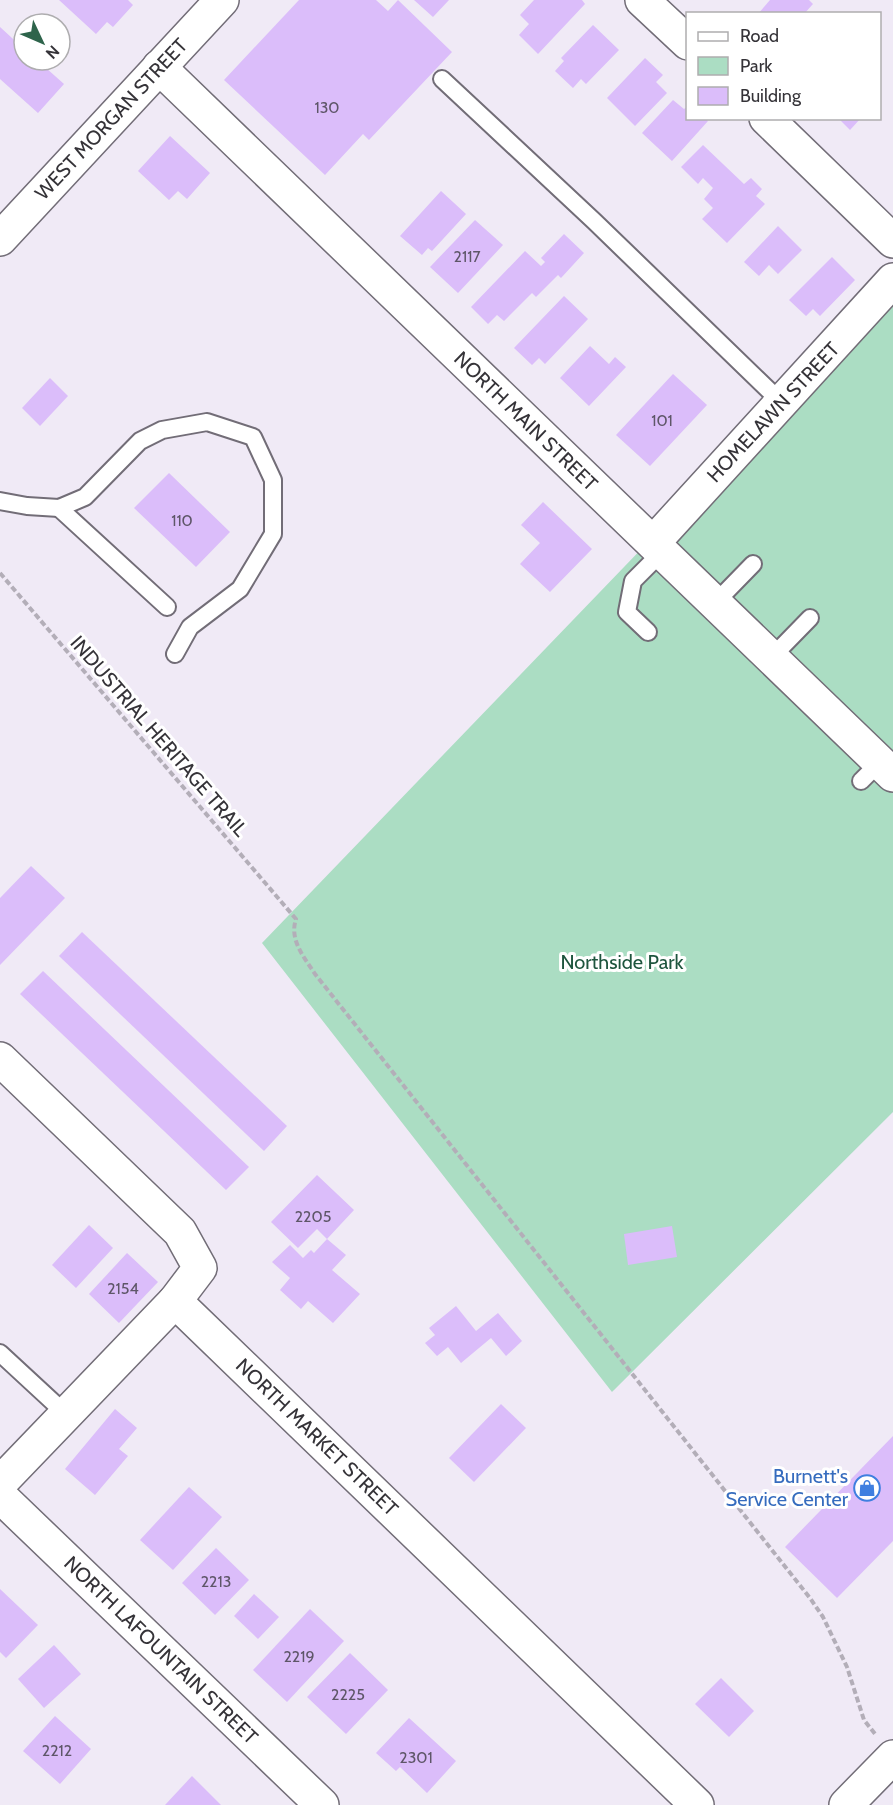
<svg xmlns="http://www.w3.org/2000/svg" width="893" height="1805" font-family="Cabin,sans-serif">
<rect width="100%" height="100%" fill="#f0eaf6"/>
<!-- green -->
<path fill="#abddc3" d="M893 282V1112L612 1392 262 943 650 540Z"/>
<!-- building -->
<g fill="#dbbdfa">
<path d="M59 0H128L133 5 113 27 107 22 96 34Z"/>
<path d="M299 0H376L388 11 398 0 452 52 369 140 363 134 325 175 224 80Z"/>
<path d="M414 0H449L433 17Z"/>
<path d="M534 0H582L585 4 538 54 519 35 529 24 520 15Z"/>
<path d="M770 0H809L813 4 804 14H758Z"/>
<path d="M593 25 619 50 586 84 581 79 573 88 555 71 564 61 561 58Z"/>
<path d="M0 27 24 49V60H37L64 84 38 113 0 79Z"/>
<path d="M645 58 663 75 656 82 667 93 635 126 607 98Z"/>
<path d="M673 100 684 109 688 106V118H705L708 121 672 161 642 133Z"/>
<path d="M838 118H861L850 130Z"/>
<path d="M170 136 210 173 187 199 178 191 169 200 138 171Z"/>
<path d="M703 145 744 184 751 178 762 189 756 196 765 204 727 243 702 219 713 208 704 199 713 188 703 178 698 184 681 167Z"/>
<path d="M441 191 466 214 432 251 428 248 422 255 400 236Z"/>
<path d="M475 220 503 245 458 293 430 267Z"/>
<path d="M778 226 802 250 778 274 769 265 759 276 744 262Z"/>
<path d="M564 234 584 253 561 278 558 275 536 297 532 293 504 321 497 315 488 324 471 307 525 251 541 266 545 262 541 258Z"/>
<path d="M832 257 855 280 820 316 813 309 806 316 789 300Z"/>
<path d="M564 296 588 319 545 364 539 358 532 365 514 348Z"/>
<path d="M590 346 609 364 615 357 626 367 589 406 560 378Z"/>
<path d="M673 374 707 405 650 466 616 435Z"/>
<path d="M50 378 68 396 40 426 22 408Z"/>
<path d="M169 473 230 532 196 567 134 508Z"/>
<path d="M543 502 592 549 550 592 520 564 540 543 521 525Z"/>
<path d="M31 866 65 898 0 965V898Z"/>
<path d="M82 932 287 1126 264 1151 59 956Z"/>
<path d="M43 971 249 1167 226 1190 20 994Z"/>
<path d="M317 1175 354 1210 327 1239 317 1229 298 1248 271 1222Z"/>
<path d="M89 1225 113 1248 76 1288 52 1265Z"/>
<path d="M672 1226 677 1257 628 1265 624 1234Z"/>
<path d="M327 1239 346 1255 332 1270 360 1294 333 1323 308 1301 301 1309 280 1290 290 1278 272 1262 290 1245 303 1258 311 1250 314 1253Z"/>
<path d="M127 1253 158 1282 119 1323 89 1294Z"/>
<path d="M456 1306 476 1331 498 1313 522 1341 506 1356 491 1338 461 1363 448 1347 437 1356 425 1343 435 1335 429 1328Z"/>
<path d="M501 1404 526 1428 474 1482 449 1458Z"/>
<path d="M115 1409 137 1428 119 1449 128 1456 95 1495 65 1469Z"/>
<path d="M893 1436V1541L837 1598 785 1547Z"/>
<path d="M189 1487 222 1517 173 1570 140 1540Z"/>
<path d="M216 1548 249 1580 215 1615 182 1583Z"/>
<path d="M0 1589 38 1625 6 1658 0 1652Z"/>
<path d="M254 1594 279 1617 258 1639 234 1616Z"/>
<path d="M310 1609 344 1641 287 1702 253 1670Z"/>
<path d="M54 1645 81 1674 44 1708 18 1679Z"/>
<path d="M350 1653 388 1690 346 1734 307 1697Z"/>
<path d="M721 1678 754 1711 729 1737 695 1704Z"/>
<path d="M55 1716 91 1749 60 1784 23 1751Z"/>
<path d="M409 1718 456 1761 427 1793 400 1767 396 1771 376 1753Z"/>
<path d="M192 1776 221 1805H165Z"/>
</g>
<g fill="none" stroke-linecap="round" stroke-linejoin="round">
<!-- service casing -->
<g stroke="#726d77" stroke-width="20">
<g id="service">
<path d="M442 79 594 221 782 403"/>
<path d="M0 501 27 506 59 508 85 497 140 441 162 430 207 422 253 437 273 480V534L240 589 190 627 175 654"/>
<path d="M59 508 167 607"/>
<path d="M715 603 753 564"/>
<path d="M648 632 627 612 633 581 662 552"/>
<path d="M771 658 810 618"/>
<path d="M861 781 880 762"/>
<path d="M0 1353 66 1414"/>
</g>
</g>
<!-- minor casing -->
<g stroke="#726d77" stroke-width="36">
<g id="minor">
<path d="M642 0 688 43"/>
<path d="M159 67 893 775"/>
<path d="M766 118 893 241"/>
<path d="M653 543 893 280"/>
<path d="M0 1059 180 1232 200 1268 175 1301 0 1483"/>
<path d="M175 1301 697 1805"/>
<path d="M0 1496 322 1805"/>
<path d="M846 1805 893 1757"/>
</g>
</g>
<!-- tertiary casing -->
<g stroke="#726d77" stroke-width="36">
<path id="tertiary" d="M0 239 222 0"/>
</g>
<!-- path -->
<path stroke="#b3aeb8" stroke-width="4" stroke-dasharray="6 3" stroke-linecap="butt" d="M0 573 296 919C289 940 304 957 315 974L810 1598 823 1617 847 1667 864 1720 876 1735"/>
<!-- service -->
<use href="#service" stroke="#fff" stroke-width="16"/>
<!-- minor -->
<use href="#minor" stroke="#fff" stroke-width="33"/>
<!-- tertiary -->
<use href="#tertiary" stroke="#fff" stroke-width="33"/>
</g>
<!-- icons -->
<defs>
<g id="shop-ring" transform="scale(1.35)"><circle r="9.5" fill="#fff" stroke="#3f7fe0" stroke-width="1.5"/><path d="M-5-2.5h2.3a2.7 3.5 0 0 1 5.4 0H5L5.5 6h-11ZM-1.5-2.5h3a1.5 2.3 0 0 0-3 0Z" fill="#3f7fe0"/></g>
</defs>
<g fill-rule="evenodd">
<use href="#shop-ring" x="867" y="1488"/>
</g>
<g text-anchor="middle" stroke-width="6" stroke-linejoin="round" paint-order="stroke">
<!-- number labels -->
<g font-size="16" fill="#5e5668">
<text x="327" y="113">130</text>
<text x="467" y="262">2117</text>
<text x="662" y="426">101</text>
<text x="182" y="526">110</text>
<text x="313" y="1222">2205</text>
<text x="123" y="1294">2154</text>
<text x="216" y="1587">2213</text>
<text x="299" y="1662">2219</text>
<text x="348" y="1700">2225</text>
<text x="57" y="1756">2212</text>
<text x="416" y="1763">2301</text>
</g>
<!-- street labels -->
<g font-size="20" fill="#353338" stroke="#fff">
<text transform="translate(111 119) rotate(-47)" y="7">WEST MORGAN STREET</text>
<text transform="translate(773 412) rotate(-47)" y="7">HOMELAWN STREET</text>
<text transform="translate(526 421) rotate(44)" y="7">NORTH MAIN STREET</text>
<text transform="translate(159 736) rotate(49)" y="7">INDUSTRIAL HERITAGE TRAIL</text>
<text transform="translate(317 1437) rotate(44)" y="7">NORTH MARKET STREET</text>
<text transform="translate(161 1650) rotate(44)" y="7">NORTH LAFOUNTAIN STREET</text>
</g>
<!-- park labels -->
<g font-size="20" fill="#1e553e" stroke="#fff">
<text x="622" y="969">Northside Park</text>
</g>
<!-- shop labels -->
<g font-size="20" fill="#366cbe" stroke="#fff" text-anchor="end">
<text x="848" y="1483">Burnett's<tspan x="848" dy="23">Service Center</tspan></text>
</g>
</g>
<!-- legend -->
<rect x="686" y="12" width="195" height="108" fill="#ffffff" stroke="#aeadaf" stroke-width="1.5"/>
<rect x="698" y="32" width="30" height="9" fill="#ffffff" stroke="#aeadaf" stroke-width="1.5"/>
<text x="740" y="42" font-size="18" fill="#353338">Road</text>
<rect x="698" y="57" width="30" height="18" fill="#abddc3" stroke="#aeadaf" stroke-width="1.5"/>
<text x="740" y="72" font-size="18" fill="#353338">Park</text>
<rect x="698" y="87" width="30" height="18" fill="#dbbdfa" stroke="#aeadaf" stroke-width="1.5"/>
<text x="740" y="102" font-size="18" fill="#353338">Building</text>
<!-- north arrow -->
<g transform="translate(42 42) rotate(134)"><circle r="28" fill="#ffffff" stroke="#aeadaf" stroke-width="1.5"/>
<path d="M0-4.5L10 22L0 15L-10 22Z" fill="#2e644b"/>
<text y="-9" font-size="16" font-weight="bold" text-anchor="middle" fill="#353338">N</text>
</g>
</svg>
